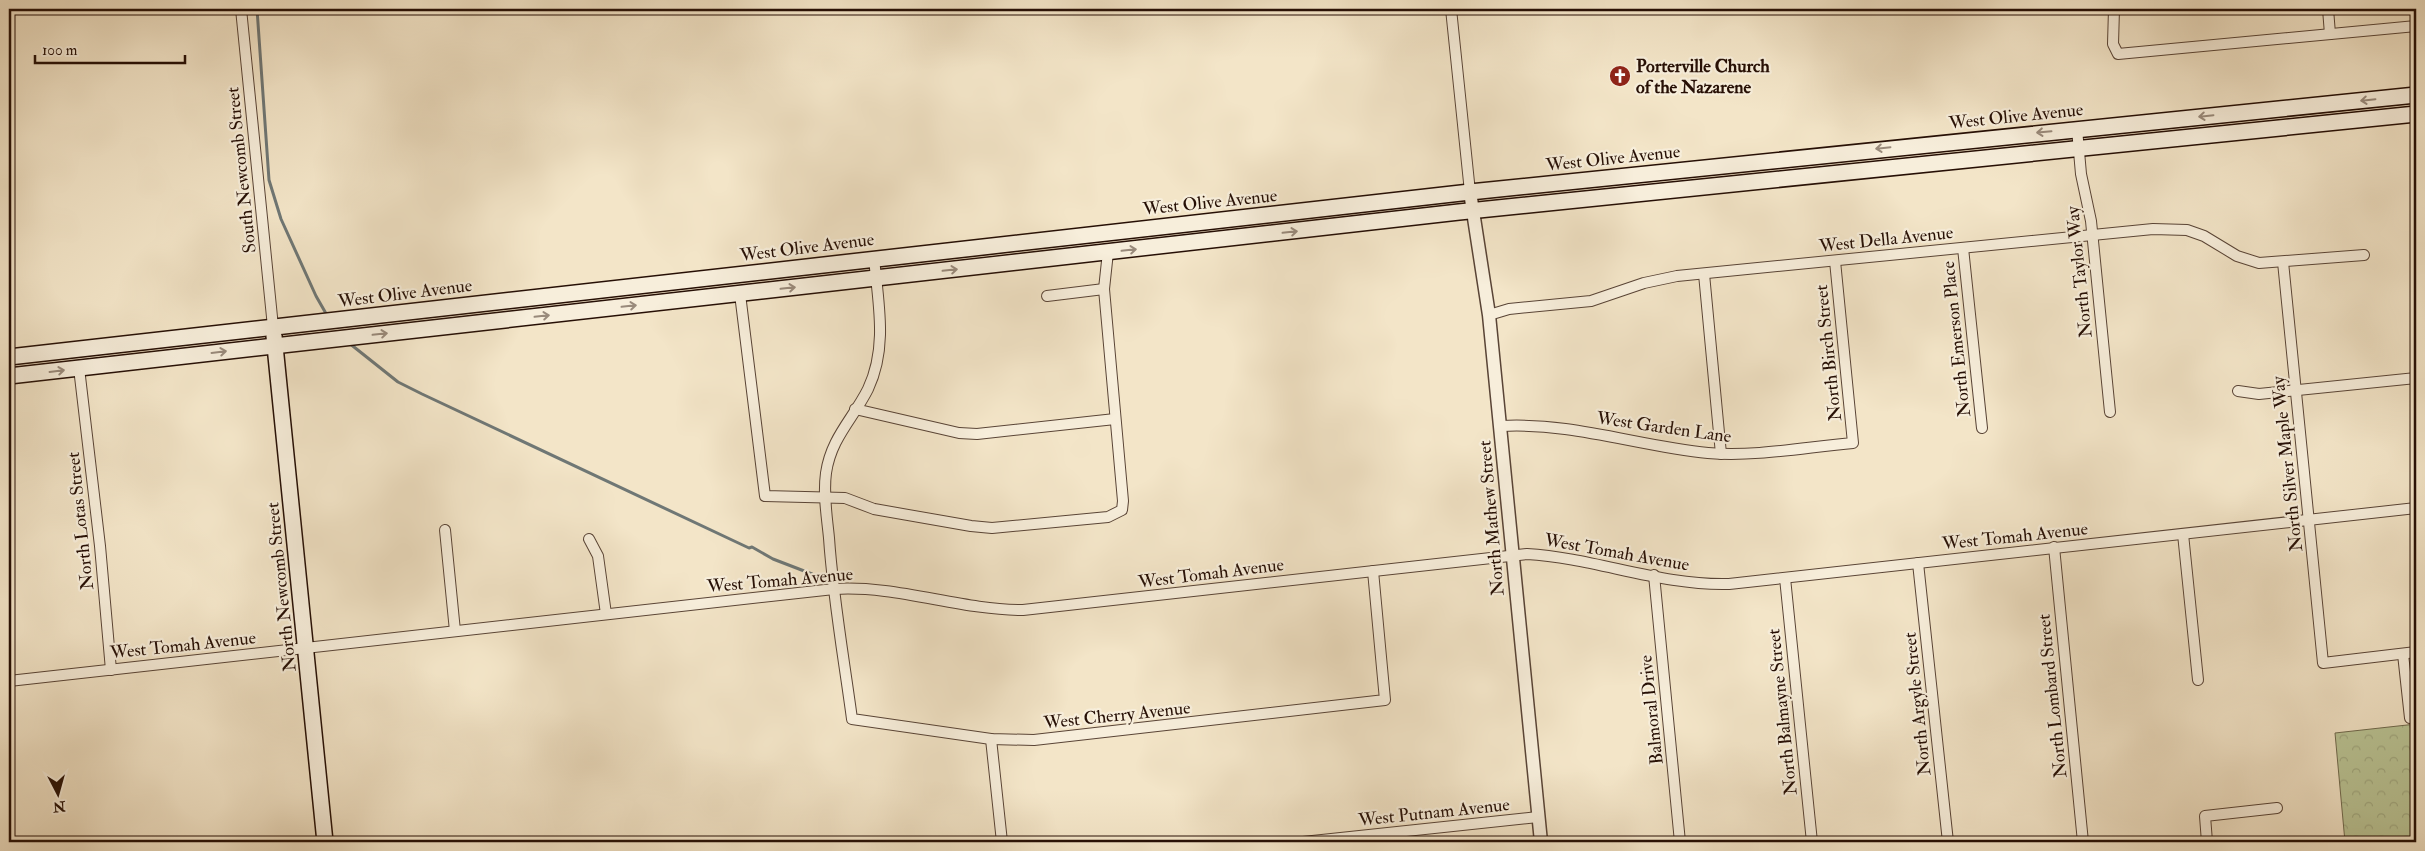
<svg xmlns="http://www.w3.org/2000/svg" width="2425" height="851" font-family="'IM FELL Double Pica',serif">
<defs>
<pattern id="forest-crowns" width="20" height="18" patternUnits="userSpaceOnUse" patternTransform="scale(1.25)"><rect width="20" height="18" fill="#bac596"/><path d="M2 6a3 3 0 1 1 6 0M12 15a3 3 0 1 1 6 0" fill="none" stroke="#a0a880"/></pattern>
</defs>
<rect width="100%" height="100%" fill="#f3e5c8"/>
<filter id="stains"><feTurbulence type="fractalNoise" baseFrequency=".004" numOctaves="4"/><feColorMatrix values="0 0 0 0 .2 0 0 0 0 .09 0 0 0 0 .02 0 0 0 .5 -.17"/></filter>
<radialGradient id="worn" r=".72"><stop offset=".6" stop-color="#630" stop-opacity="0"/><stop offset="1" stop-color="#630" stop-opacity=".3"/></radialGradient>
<!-- forest -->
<path fill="url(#forest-crowns)" stroke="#706a4e" d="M2416 724V842H2345L2335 733Z"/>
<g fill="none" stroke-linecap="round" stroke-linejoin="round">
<!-- stream -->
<g stroke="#6f7775" stroke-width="3">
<path d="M257 9 269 180 281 219 316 296 328 317"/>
<path d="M349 343 398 382 422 394 749 548 752 547 773 559 812 574"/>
</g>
<!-- minor casing -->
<g stroke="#594436" stroke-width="12">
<g id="minor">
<path d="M241 9 273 327"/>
<path d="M1451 9 1470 192"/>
<path d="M2114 9 2113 44 2118 54 2416 26"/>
<path d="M2328 9 2330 34"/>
<path d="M2077 129 2081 174 2091 221 2110 412"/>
<path d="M1963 248 1982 428"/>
<path d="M874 258C878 302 888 347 868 389 853 419 831 438 826 473 823 495 827 517 829 538 833 598 844 659 852 719L991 739 1034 740 1385 700 1373 571"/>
<path d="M2283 262 2323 663 2416 652"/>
<path d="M1704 274 1721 454"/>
<path d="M740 294 765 496 845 498 874 509 971 526 992 528 1108 517 1122 510 1123 501 1104 289 1108 252"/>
<path d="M1047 296 1104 289"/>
<path d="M1489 315 1509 309 1591 301 1644 283 1677 276 2153 229 2187 230 2204 236 2237 256 2259 263 2364 255"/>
<path d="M79 368 100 546 111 670"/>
<path d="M2238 391 2259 394 2416 378"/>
<path d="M855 409 959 433 977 434 1115 419"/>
<path d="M1501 426C1571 422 1638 446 1708 453 1756 457 1806 447 1853 443L1835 261"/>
<path d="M445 530 455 631"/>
<path d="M2183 534 2198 680"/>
<path d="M589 539 598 556 606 614"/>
<path d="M2054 547 2083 842"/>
<path d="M1918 563 1948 842"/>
<path d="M1654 575 1680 842"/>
<path d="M1785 578 1812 842"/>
<path d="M2403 654 2410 718"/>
<path d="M9 681 834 589C898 585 959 610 1023 610L1527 554C1595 558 1661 586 1729 584L2416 508"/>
<path d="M991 739 1002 842"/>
<path d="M1303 842 1538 817"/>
<path d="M2207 842 2205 816 2277 808"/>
</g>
</g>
<!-- tertiary casing -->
<g stroke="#594436" stroke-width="15">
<path id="tertiary" d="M1470 192 1489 315 1541 842"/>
</g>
<!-- secondary casing -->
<g stroke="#260f05" stroke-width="18">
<g id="secondary">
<path d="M274 336 325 842"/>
<path d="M9 357 1470 192 2416 95"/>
<path d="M9 376 1459 212 2416 114"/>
</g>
</g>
<!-- minor -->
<use href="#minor" stroke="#f7eedb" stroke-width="10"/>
<!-- tertiary -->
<use href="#tertiary" stroke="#f7eedb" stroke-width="12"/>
<!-- secondary -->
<use href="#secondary" stroke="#f7eedb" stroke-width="15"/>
</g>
<!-- one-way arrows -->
<defs><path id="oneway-shaft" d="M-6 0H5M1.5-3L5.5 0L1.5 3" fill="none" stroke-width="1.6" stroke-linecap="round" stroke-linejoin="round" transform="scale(1.25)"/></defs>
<g stroke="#998a7b">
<use href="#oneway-shaft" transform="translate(2368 100) rotate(174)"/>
<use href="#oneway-shaft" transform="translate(2206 116) rotate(174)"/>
<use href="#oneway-shaft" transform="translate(2044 132) rotate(175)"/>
<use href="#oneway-shaft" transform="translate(1883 148) rotate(174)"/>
<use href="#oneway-shaft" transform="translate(1290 232) rotate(-6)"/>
<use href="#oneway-shaft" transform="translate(1129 250) rotate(-6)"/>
<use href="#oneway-shaft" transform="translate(950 270) rotate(-6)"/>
<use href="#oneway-shaft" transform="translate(788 288) rotate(-6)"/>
<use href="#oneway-shaft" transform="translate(629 306) rotate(-6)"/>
<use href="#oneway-shaft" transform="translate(542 316) rotate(-6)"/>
<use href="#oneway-shaft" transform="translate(380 334) rotate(-6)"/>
<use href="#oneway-shaft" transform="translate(219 352) rotate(-7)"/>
<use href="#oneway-shaft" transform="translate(57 371) rotate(-7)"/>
</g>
<!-- icons -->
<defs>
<g id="church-disc" transform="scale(1.125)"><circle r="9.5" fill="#8f2418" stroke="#f7eedb"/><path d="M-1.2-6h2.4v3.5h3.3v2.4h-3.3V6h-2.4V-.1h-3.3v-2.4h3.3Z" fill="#fff"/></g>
</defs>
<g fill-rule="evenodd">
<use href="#church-disc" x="1620" y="76"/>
</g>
<g text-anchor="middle" stroke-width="4.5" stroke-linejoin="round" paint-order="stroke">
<!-- poi labels -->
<g font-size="18" font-weight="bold" fill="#260f05" stroke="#f7eedb" text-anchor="start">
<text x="1636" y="72">Porterville Church<tspan x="1636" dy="21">of the Nazarene</tspan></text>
</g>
<!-- street labels -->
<g font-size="18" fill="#260f05" stroke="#f7eedb">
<text transform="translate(2016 116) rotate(-6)" y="6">West Olive Avenue</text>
<text transform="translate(1613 158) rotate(-6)" y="6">West Olive Avenue</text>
<text transform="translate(241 170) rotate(-96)" y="6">South Newcomb Street</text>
<text transform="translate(1210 202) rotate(-6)" y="6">West Olive Avenue</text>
<text transform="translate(1886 239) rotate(-6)" y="6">West Della Avenue</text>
<text transform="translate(807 247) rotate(-7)" y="6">West Olive Avenue</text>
<text transform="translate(2079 272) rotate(-96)" y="6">North Taylor Way</text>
<text transform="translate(405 293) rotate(-7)" y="6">West Olive Avenue</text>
<text transform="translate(1956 339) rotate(-96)" y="6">North Emerson Place</text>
<text transform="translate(1828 353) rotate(-96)" y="6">North Birch Street</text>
<text transform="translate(1664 427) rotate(8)" y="6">West Garden Lane</text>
<text transform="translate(2287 464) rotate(-96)" y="6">North Silver Maple Way</text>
<text transform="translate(1491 518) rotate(-95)" y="6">North Mathew Street</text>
<text transform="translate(80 521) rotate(-96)" y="6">North Lotas Street</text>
<text transform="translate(2015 536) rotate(-6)" y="6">West Tomah Avenue</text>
<text transform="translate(1617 552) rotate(10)" y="6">West Tomah Avenue</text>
<text transform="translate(1211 573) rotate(-7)" y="6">West Tomah Avenue</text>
<text transform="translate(780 580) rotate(-5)" y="6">West Tomah Avenue</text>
<text transform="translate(281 587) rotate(-96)" y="6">North Newcomb Street</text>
<text transform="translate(183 645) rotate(-6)" y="6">West Tomah Avenue</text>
<text transform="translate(2052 696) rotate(-96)" y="6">North Lombard Street</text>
<text transform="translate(1917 704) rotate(-96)" y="6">North Argyle Street</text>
<text transform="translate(1651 710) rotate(-96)" y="6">Balmoral Drive</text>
<text transform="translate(1782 712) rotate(-96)" y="6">North Balmayne Street</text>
<text transform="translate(1117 715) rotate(-6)" y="6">West Cherry Avenue</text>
<text transform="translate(1434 812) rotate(-6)" y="6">West Putnam Avenue</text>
</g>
</g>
<!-- margin -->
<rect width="2425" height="851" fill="none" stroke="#f3e5c8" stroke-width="30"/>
<rect x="10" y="10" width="2405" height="831" fill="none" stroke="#260f05" stroke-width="2.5"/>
<rect x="15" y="15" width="2395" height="821" fill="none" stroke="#260f05"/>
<!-- north arrow -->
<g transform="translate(58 794) rotate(174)" stroke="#f7eedb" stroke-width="4" paint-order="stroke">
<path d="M0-4L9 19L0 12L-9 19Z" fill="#260f05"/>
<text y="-8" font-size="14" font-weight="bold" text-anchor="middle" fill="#260f05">N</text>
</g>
<!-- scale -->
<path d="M35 55v8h150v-8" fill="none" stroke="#260f05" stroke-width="2.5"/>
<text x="42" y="55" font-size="15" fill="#260f05" stroke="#f7eedb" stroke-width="4" paint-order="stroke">100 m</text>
<rect width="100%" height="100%" filter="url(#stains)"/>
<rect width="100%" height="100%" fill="url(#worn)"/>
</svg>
